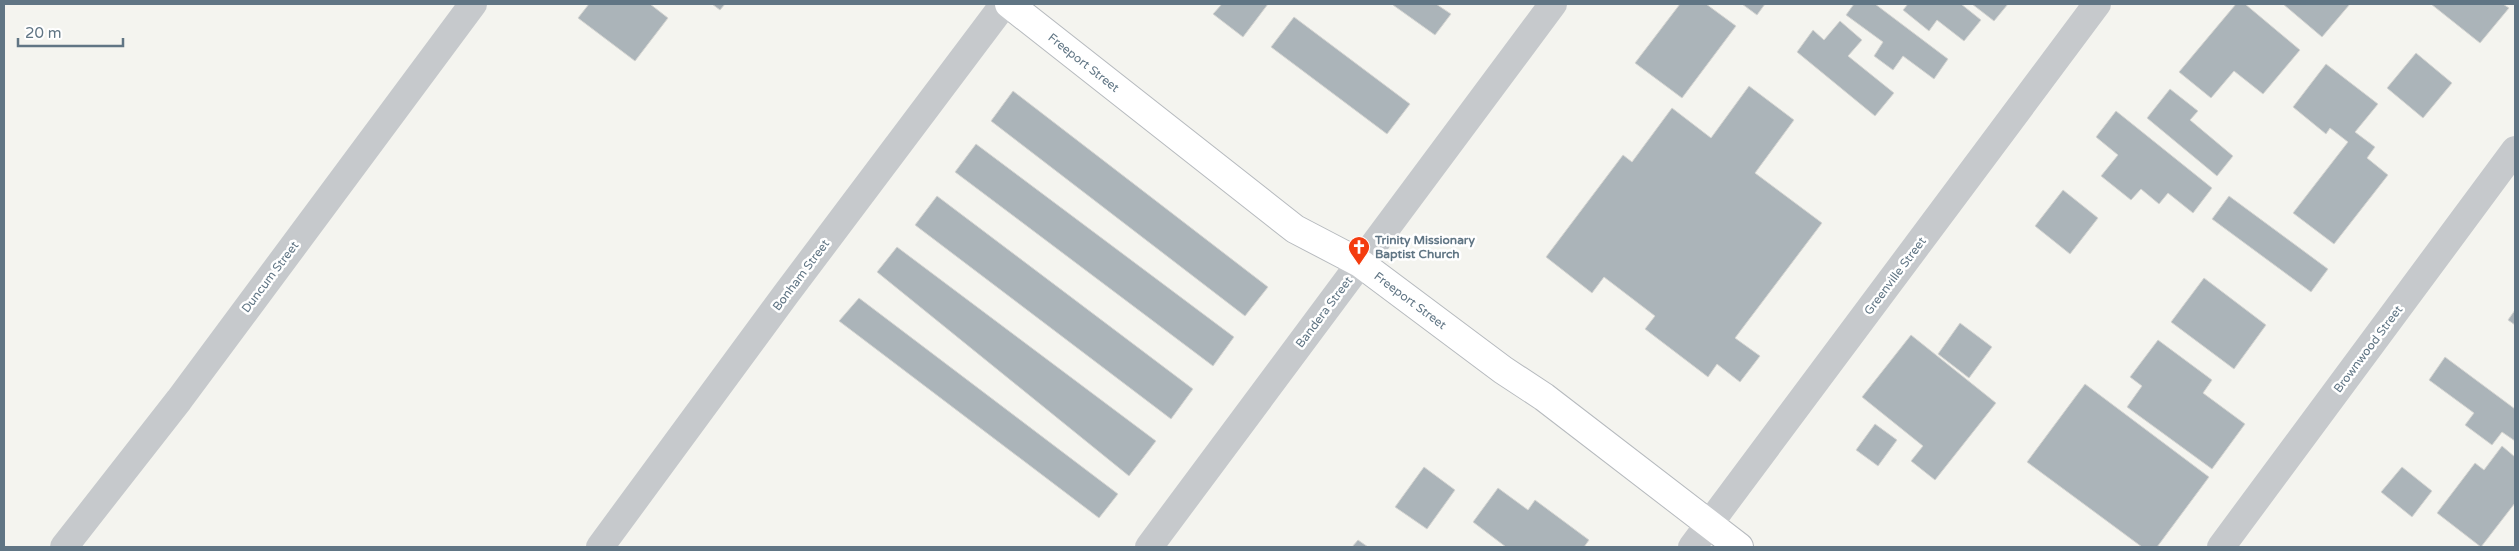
<svg xmlns="http://www.w3.org/2000/svg" width="2519" height="551" font-family="'Varela Round',sans-serif">
<rect width="100%" height="100%" fill="#f4f4ef"/>
<!-- building -->
<g fill="#abb4b9" stroke="#d5d5d2">
<path d="M589 4H650L668 18 635 61 578 18Z"/>
<path d="M712 4H725L720 10Z"/>
<path d="M1222 4H1268L1243 37 1213 14Z"/>
<path d="M1394 4H1436L1451 14 1435 35 1393 5Z"/>
<path d="M1680 4H1706L1736 26 1682 98 1635 63Z"/>
<path d="M1742 4H1765L1757 15Z"/>
<path d="M1854 4H1875L1948 59 1934 79 1903 56 1893 70 1874 56 1883 42 1846 15Z"/>
<path d="M1908 4H1961L1981 20 1964 41 1937 20 1929 31 1903 10Z"/>
<path d="M1972 4H2008L1994 21Z"/>
<path d="M2236 4H2245L2300 50 2263 94 2234 71 2211 98 2179 72Z"/>
<path d="M2283 4H2350L2322 37Z"/>
<path d="M2431 4H2503L2509 8 2480 43Z"/>
<path d="M1294 17 1410 104 1387 134 1271 47Z"/>
<path d="M1840 21 1862 40 1848 56 1894 93 1875 116 1797 52 1813 30 1824 40Z"/>
<path d="M2416 53 2452 83 2423 118 2387 88Z"/>
<path d="M2326 64 2378 104 2355 132 2375 147 2367 158 2388 175 2334 244 2293 213 2348 142 2330 128 2326 134 2293 107Z"/>
<path d="M1749 86 1794 120 1755 173 1822 223 1735 338 1760 356 1740 382 1717 364 1708 377 1645 329 1655 316 1604 277 1592 293 1546 257 1623 155 1632 162 1672 108 1711 138Z"/>
<path d="M2170 89 2198 111 2190 120 2233 156 2217 176 2147 118Z"/>
<path d="M1013 91 1268 287 1245 316 991 121Z"/>
<path d="M2116 111 2212 188 2193 213 2168 193 2159 204 2141 189 2131 200 2101 176 2118 155 2096 137Z"/>
<path d="M976 144 1234 337 1213 366 955 172Z"/>
<path d="M2063 190 2098 218 2070 254 2035 226Z"/>
<path d="M937 196 1193 389 1171 419 915 225Z"/>
<path d="M2229 196 2328 269 2311 292 2212 219Z"/>
<path d="M897 247 1156 441 1129 476 877 272Z"/>
<path d="M2204 278 2266 325 2234 369 2171 322Z"/>
<path d="M859 298 1118 494 1099 518 839 321Z"/>
<path d="M2515 310V325L2508 320Z"/>
<path d="M1960 323 1992 347 1969 378 1938 354Z"/>
<path d="M1911 335 1996 403 1935 480 1911 461 1923 446 1862 397Z"/>
<path d="M2158 340 2212 380 2203 393 2245 424 2212 469 2127 407 2142 386 2130 377Z"/>
<path d="M2445 357 2515 409V441L2502 432 2492 445 2465 425 2474 413 2429 380Z"/>
<path d="M2085 384 2209 477 2157 547H2142L2027 462Z"/>
<path d="M1875 424 1897 440 1878 466 1856 450Z"/>
<path d="M2502 446 2515 457V503L2481 547 2437 513 2475 463 2484 470Z"/>
<path d="M1424 467 1455 490 1427 529 1395 507Z"/>
<path d="M2402 467 2432 491 2412 517 2381 492Z"/>
<path d="M1498 488 1528 510 1535 500 1589 540 1584 547H1506L1473 522Z"/>
<path d="M1358 540 1368 547H1352Z"/>
</g>
<g fill="none" stroke-linecap="round" stroke-linejoin="round">
<!-- major casing -->
<g stroke="#b6babe" stroke-width="30">
<g id="major">
<path id="s1" d="M1009 4 1295 229 1360 263 1503 370 1544 397 1739 547"/>
</g>
</g>
<!-- minor -->
<g stroke="#c6c9cc" stroke-width="28">
<path d="M64 547 179 400 473 4"/>
<path d="M600 547 786 294 1004 4"/>
<path d="M1149 547 1553 4"/>
<path d="M1692 547 2097 4"/>
<path d="M2221 547 2515 150"/>
</g>
<!-- major -->
<use href="#major" stroke="#fff" stroke-width="28"/>
</g>
<!-- icons -->
<defs>
<g id="church-pin" transform="scale(1.125)"><path d="M0 17L-7.5 6A9.5 9.5 0 1 1 7.5 6Z" fill="#f43c0f" stroke="#fff"/><path d="M-1.2-6h2.4v3.5h3.3v2.4h-3.3V6h-2.4V-.1h-3.3v-2.4h3.3Z" fill="#fff"/></g>
</defs>
<g fill-rule="evenodd">
<use href="#church-pin" x="1359" y="247"/>
</g>
<g text-anchor="middle" stroke-width="5" stroke-linejoin="round" paint-order="stroke">
<!-- street labels -->
<g font-size="12" fill="#607584" stroke="#fff">
<text dy="4" stroke="none"><textPath href="#s1" startOffset="95">Freeport Street</textPath></text>
<text transform="translate(801 275) rotate(-53)" y="4">Bonham Street</text>
<text transform="translate(1895 276) rotate(-53)" y="4">Greenville Street</text>
<text transform="translate(270 277) rotate(-53)" y="4">Duncum Street</text>
<text dy="4" stroke="none"><textPath href="#s1" startOffset="500">Freeport Street</textPath></text>
<text transform="translate(1324 312) rotate(-53)" y="4">Bandera Street</text>
<text transform="translate(2368 349) rotate(-53)" y="4">Brownwood Street</text>
</g>
<!-- poi labels -->
<g font-size="12" font-weight="bold" fill="#607584" stroke="#fff" text-anchor="start">
<text x="1375" y="244">Trinity Missionary<tspan x="1375" dy="14">Baptist Church</tspan></text>
</g>
</g>
<!-- border -->
<rect width="2519" height="551" fill="none" stroke="#607584" stroke-width="10"/>
<!-- scale -->
<path d="M18 38v8h105v-8" fill="none" stroke="#607584" stroke-width="2.5"/>
<text x="25" y="38" font-size="15" fill="#607584" stroke="#ffffff" stroke-width="4" paint-order="stroke">20 m</text>
</svg>
